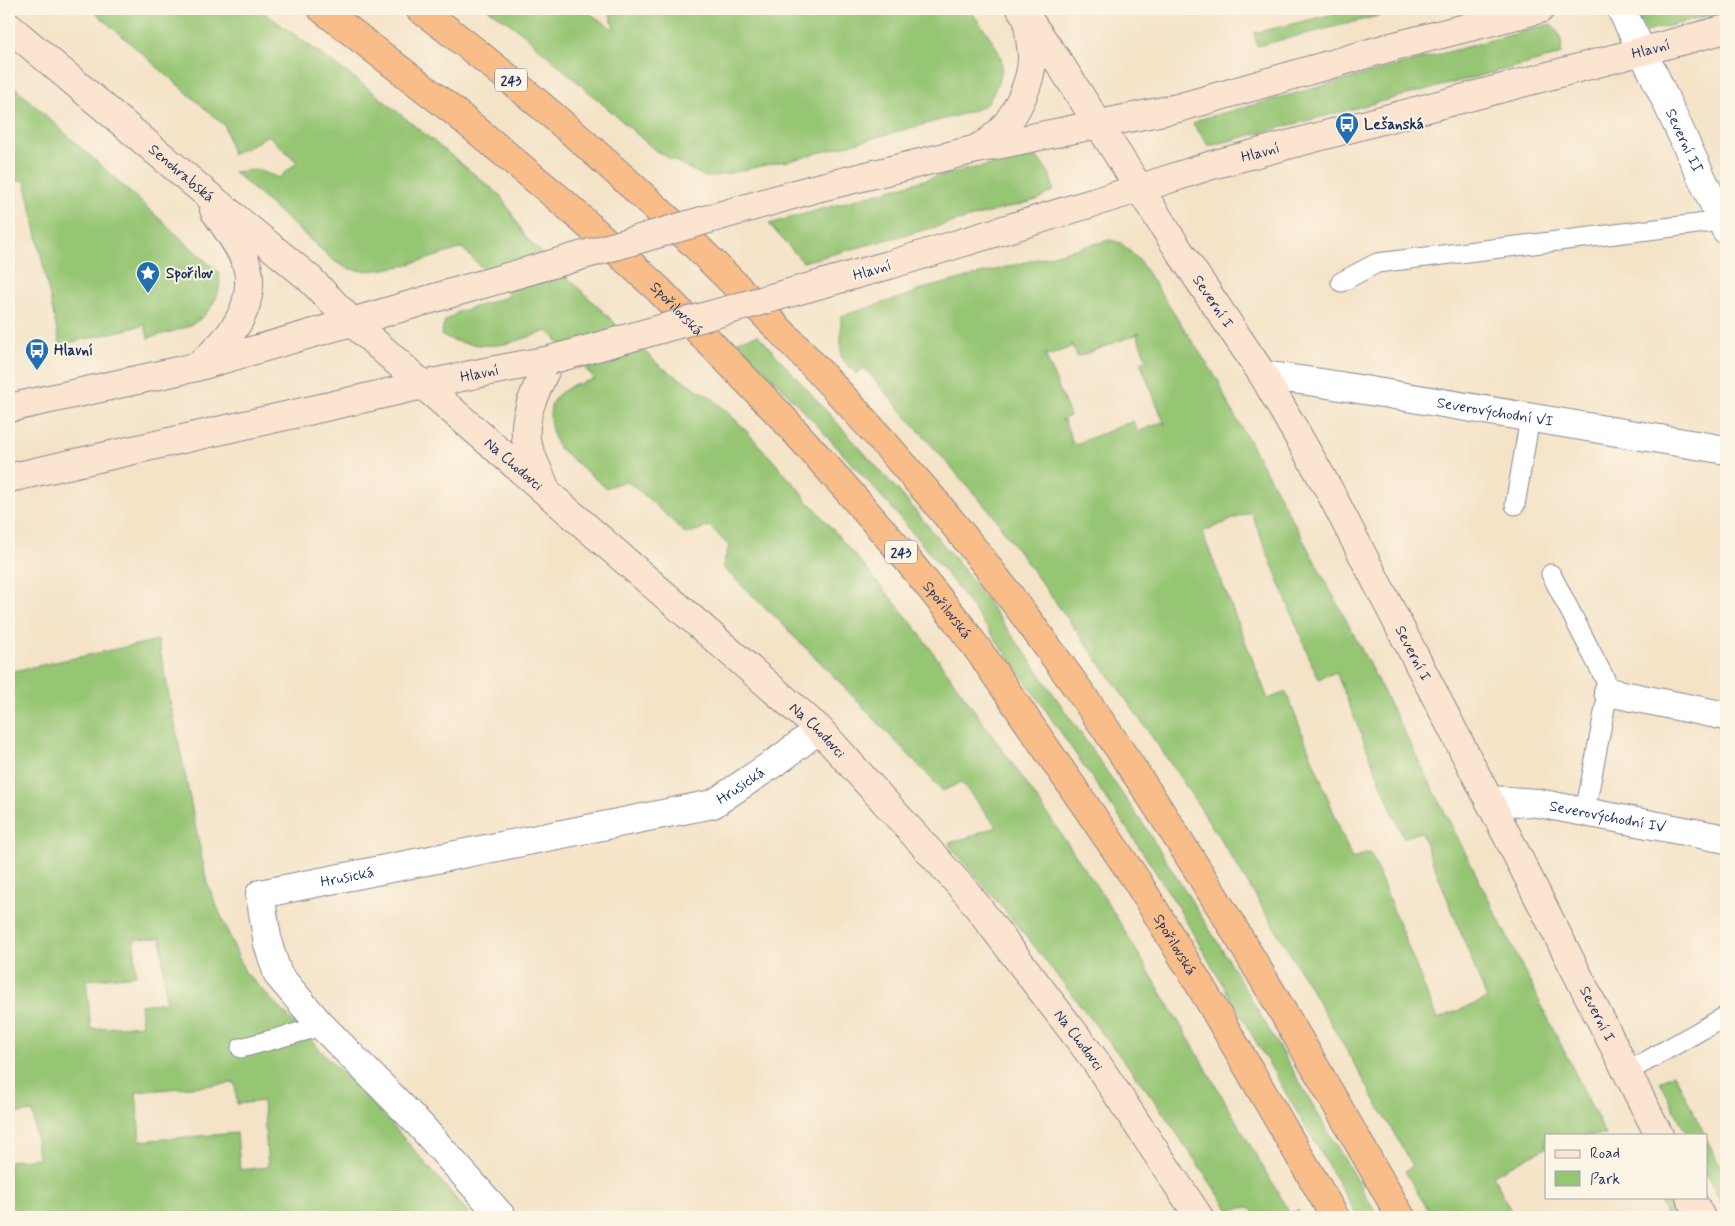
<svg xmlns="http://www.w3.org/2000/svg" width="1735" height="1226" font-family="Mynerve,sans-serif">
<rect width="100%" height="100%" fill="#fcf5e5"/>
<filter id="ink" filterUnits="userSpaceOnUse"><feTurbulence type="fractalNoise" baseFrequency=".02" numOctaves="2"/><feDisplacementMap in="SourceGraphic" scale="10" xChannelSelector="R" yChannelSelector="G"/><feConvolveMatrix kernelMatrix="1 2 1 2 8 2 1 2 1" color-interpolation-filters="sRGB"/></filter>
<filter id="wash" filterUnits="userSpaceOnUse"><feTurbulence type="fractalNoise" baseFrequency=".0096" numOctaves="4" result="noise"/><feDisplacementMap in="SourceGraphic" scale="20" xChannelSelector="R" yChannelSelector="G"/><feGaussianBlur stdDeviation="1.12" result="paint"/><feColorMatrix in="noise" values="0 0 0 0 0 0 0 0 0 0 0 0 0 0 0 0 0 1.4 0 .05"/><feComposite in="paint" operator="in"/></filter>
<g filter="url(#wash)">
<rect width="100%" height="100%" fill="#f4e3c7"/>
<!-- green -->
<g fill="#96c573" stroke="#587a68" fill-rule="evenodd">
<path d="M91 9H259L368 88 500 195 527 239 661 367 712 398 740 424 803 494 806 501 813 506 912 623 1022 777 1108 903 1193 1046 1290 1214 1298 1210 1302 1217H1259L1248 1207 1229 1210 1152 1097 1027 937 950 846 949 843 979 834V832L997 827 961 782 943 791 821 663 789 632 788 629 722 567 729 546 710 526 686 534C678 527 634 484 629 483 621 481 614 485 606 488L558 447C551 431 544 406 559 394 564 390 571 387 576 383L577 384 595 379 547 331C533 335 511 344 498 345 479 346 457 344 441 335L445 321 458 312 510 296 462 248C433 257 376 278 347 268 342 266 337 263 333 260L234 172 258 170 279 178 297 162 268 135 251 146 232 154 225 126Z"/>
<path d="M488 9H583L615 30 608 9H969C979 23 1002 48 1002 65 1002 72 999 81 996 87 987 107 985 106 966 113L785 162 784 161 711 177H705L656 151 533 43C526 33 500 18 488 9Z"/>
<path d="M1355 9H1406L1257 46 1254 33Z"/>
<path d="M1634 9H1726V11L1646 32Z"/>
<path d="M1551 24C1560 34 1563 40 1561 54L1553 57 1213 145H1208L1193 124 1201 119Z"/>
<path d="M9 82 218 272C221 282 220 289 216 298 202 328 177 330 148 338L145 325 60 345 25 180 9 183Z"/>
<path d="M1037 157 1049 173 1054 190 1037 200 803 262 769 224 953 172Z"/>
<path d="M1110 240 1121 243 1139 260 1219 382 1227 402C1363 641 1483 889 1606 1135H1546V1148L1493 1175 1514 1217H1432L1405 1171 1413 1166C1349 1055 1286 943 1217 834 1150 729 1075 629 1002 529L998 521 864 368 856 374 841 357V316L915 293V291ZM1140 333 1137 335 1146 358 1149 357V359L1140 362 1165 425 1162 422 1140 431 1141 434 1139 435 1133 421 1071 446 1070 444 1073 443 1064 420 1061 421V420L1070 416 1045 354 1047 353 1048 356 1071 347V343L1077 357ZM1251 512 1318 679 1336 672 1403 838 1421 832 1487 999 1437 1019 1370 852 1352 859 1286 692 1268 699 1202 532Z"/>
<path d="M758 335 903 496 938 538 967 574 1028 657 1145 827 1223 951 1378 1217H1358L1173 899 1132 836 1015 666 954 583 890 506 815 423 737 341Z"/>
<path d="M158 640 207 883 245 972 388 1120 472 1217H9V1161L38 1158 33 1112 9 1114V672ZM161 938 166 1002 140 1005 142 1025 91 1029 86 980 136 975 134 939ZM235 1083 237 1104 263 1101 268 1167 240 1170 237 1133 140 1141 136 1092Z"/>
<path d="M1674 1074 1705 1135H1687L1660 1081Z"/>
<path d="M1706 1138 1726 1177V1213L1706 1174Z"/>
<path d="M1657 1197H1670L1678 1217H1667Z"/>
</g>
</g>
<g filter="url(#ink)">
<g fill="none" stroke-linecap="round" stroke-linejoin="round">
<!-- lane casing -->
<g stroke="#888992" stroke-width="21">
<g id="lane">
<path d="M1341 282 1377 263 1722 221"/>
<path d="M1515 505 1530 418"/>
<path d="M1551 574 1605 679 1608 692 1585 812"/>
<path d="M241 1048 308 1030 319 1023"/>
<path d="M1627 1072 1726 1016"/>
</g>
</g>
<!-- street casing -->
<g stroke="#888992" stroke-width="30">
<g id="street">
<path id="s1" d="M1621 9 1654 75 1726 230"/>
<path id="s2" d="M1263 375 1322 383 1726 450"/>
<path d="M1608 692 1726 716"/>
<path id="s3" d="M1489 800 1538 803 1726 839"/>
<path id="s4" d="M502 1217 419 1124 319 1023 278 975 268 944 260 894 713 804 783 757 819 729"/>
</g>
</g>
<!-- secondary casing -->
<g stroke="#888992" stroke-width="30">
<g id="secondary">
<path id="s5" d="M1021 9 1060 64 1180 252 1263 375 1329 490 1489 800 1659 1135"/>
<path id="s6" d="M9 27 203 191 309 278 353 323 423 385 819 729 967 893 1094 1059 1199 1217"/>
<path d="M978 148C983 145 989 142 994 137 1014 121 1033 81 1032 55 1031 44 1029 32 1028 21"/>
<path d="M813 189 977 149 1178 108 1391 47 1540 9"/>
<path id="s7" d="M889 265 1141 188 1212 165 1726 29"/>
<path d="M199 365C228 341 255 311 248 270 244 251 225 227 214 210"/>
<path d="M9 408 196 367 476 286"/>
<path id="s8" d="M9 478 423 385 490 371 550 360"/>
<path d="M546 490C542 478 527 449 526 439 523 411 539 385 550 360"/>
<path d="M1690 1197 1701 1217"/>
</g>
</g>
<!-- highway casing -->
<g stroke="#888992" stroke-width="30">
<g id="highway">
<path id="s9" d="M322 9 456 113 564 203 659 290 781 416 843 485 901 552 957 621 984 658 1137 881 1207 997 1335 1217"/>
<path d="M420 9C509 75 591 147 672 223 761 308 847 398 927 492 973 546 1016 603 1057 660 1186 837 1293 1028 1401 1217"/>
</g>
</g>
<!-- lane -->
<use href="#lane" stroke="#fff" stroke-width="19"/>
<!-- street -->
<use href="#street" stroke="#fff" stroke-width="28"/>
<!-- secondary -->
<use href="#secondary" stroke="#fce5d0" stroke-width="28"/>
<!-- highway -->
<use href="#highway" stroke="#f8bd89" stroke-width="28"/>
<!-- secondary-bridge casing -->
<g stroke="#888992" stroke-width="30" stroke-linecap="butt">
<g id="secondary-bridge">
<path d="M476 286 813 189"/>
<path d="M550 360 889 265"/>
</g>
</g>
<!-- secondary-bridge -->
<use href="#secondary-bridge" stroke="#fce5d0" stroke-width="28"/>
</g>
</g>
<!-- icons -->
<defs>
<g id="bus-pin" transform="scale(1.25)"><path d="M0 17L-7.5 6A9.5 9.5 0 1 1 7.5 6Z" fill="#1f6fb2" stroke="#fcf5e5"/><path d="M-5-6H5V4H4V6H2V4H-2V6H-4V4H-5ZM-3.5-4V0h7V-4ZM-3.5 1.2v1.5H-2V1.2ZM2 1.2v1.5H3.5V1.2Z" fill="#fff"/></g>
<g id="sight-pin" transform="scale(1.25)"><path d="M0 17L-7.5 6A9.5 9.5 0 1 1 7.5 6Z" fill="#1f6fb2" stroke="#fcf5e5"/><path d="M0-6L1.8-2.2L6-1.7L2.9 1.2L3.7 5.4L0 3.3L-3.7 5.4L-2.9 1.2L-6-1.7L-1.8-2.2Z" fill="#fff"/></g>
</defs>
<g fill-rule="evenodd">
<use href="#bus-pin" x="1347" y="124"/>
<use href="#sight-pin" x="148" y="273"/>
<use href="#bus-pin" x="37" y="350"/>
</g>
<g text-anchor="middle" stroke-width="4" stroke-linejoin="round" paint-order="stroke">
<!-- shield labels -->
<g fill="#fcf5e5" stroke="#5e6a86" stroke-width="1">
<rect x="495" y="68.5" width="32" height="23" rx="4"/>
<rect x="885" y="540.5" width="32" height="23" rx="4"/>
</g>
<g font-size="14" font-weight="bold" fill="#1b2f5e">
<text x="511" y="85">243</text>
<text x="901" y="557">243</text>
</g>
<!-- street labels -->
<g font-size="15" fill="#1b2f5e" stroke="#fcf5e5">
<text dy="5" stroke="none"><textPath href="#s7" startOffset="792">Hlavní</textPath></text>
<text dy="5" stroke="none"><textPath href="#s1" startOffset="146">Severní II</textPath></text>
<text dy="5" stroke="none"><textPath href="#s7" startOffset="388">Hlavní</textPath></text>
<text dy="5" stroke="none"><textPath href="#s6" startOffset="226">Senohrabská</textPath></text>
<text transform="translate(872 270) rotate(-16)" y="5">Hlavní</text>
<text dy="5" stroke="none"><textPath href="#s5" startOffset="350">Severní I</textPath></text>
<text dy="5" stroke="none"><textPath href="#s9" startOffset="465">Spořilovská</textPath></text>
<text dy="5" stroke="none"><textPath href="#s8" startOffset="482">Hlavní</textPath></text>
<text dy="5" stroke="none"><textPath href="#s2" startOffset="235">Severovýchodní VI</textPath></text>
<text dy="5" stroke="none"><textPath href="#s6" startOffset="668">Na Chodovci</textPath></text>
<text dy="5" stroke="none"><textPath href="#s9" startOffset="870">Spořilovská</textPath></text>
<text dy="5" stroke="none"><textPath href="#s5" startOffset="755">Severní I</textPath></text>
<text dy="5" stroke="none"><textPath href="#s6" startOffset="1072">Na Chodovci</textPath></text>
<text dy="5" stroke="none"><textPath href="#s4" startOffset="908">Hrusická</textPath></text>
<text dy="5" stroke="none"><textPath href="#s3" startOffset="120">Severovýchodní IV</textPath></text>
<text dy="5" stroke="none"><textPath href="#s4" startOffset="502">Hrusická</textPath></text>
<text dy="5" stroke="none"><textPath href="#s9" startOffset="1275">Spořilovská</textPath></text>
<text dy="5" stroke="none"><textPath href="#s5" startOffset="1160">Severní I</textPath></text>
<text dy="5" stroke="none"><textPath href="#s6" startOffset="1478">Na Chodovci</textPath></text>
</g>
<!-- poi labels -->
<g font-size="15" font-weight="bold" fill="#1b2f5e" stroke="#fcf5e5" text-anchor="start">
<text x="1364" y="129">Lešanská</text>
<text x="166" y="278">Spořilov</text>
<text x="54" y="355">Hlavní</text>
</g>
</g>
<!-- margin -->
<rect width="1735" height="1226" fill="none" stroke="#fcf5e5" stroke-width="30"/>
<!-- legend -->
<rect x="1545" y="1134" width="162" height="65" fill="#fcf5e5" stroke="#a2a6af"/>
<rect x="1555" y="1150" width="25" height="8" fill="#fce5d0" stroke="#a2a6af"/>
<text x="1590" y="1158" font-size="15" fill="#1b2f5e">Road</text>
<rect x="1555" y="1171" width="25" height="15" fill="#96c573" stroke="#a2a6af"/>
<text x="1590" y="1184" font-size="15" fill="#1b2f5e">Park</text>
</svg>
